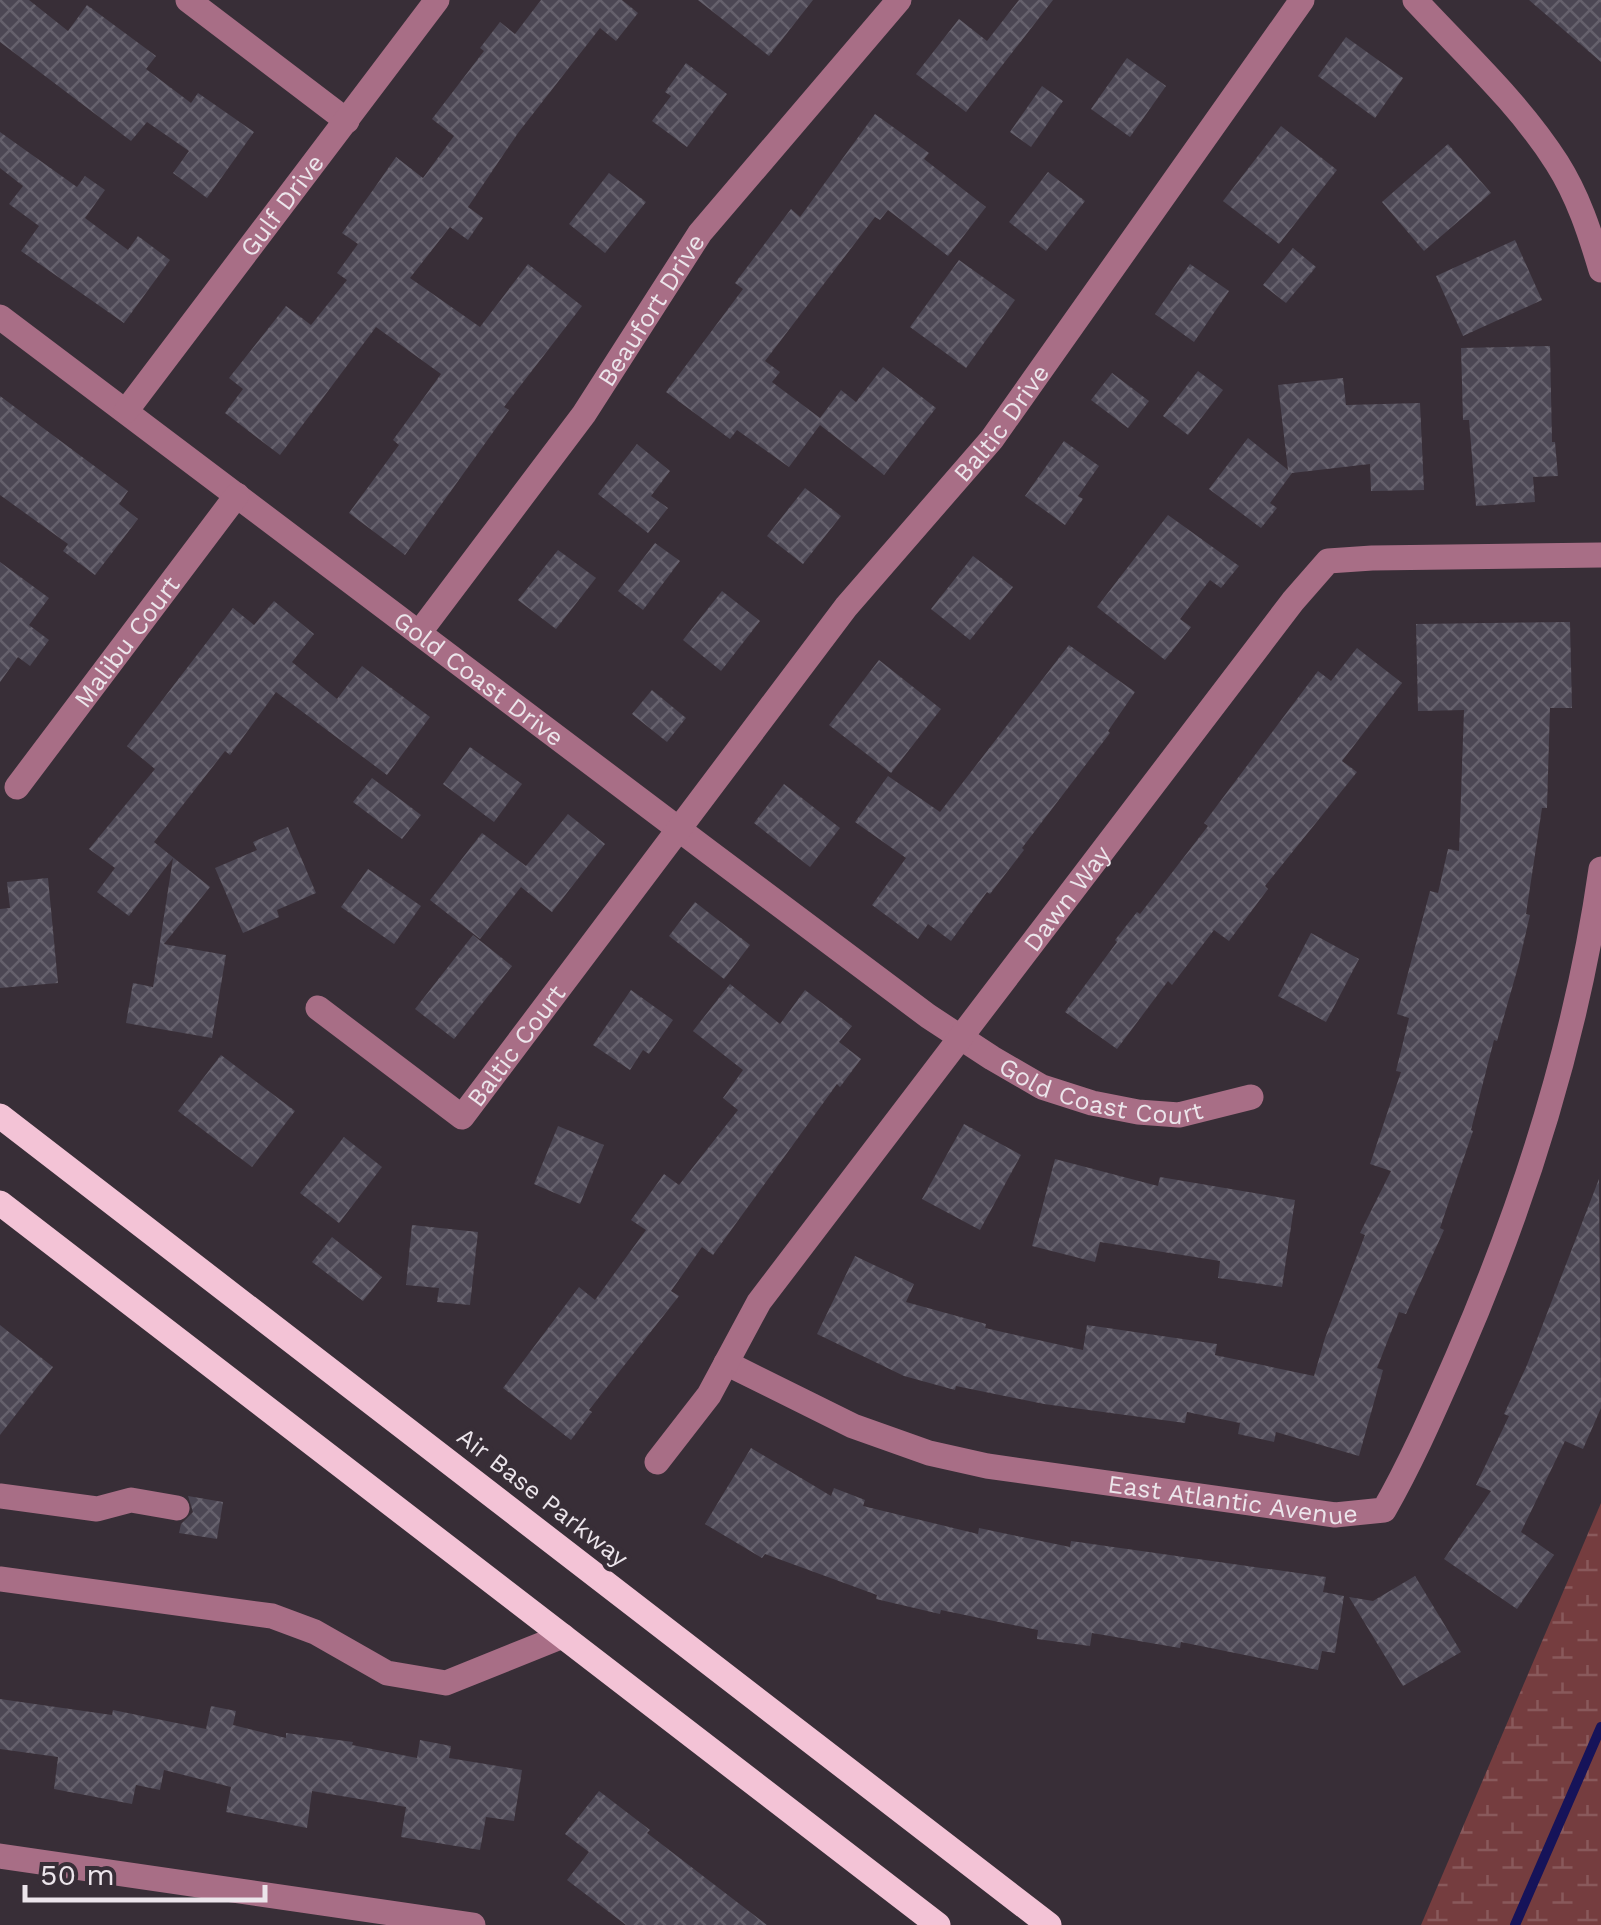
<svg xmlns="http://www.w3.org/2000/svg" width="1601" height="1925" font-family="'Work Sans',sans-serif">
<defs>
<pattern id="wetland-marsh" width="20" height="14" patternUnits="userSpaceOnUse" patternTransform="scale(2.5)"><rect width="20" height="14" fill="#753d3f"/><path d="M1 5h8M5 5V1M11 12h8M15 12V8" fill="none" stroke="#89595b"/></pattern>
<pattern id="building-cross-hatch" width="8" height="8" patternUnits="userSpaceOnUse" patternTransform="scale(2.5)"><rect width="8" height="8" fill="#4c4754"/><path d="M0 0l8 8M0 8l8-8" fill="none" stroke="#66616d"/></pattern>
</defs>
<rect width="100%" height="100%" fill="#382e37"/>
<!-- wetland -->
<path fill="url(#wetland-marsh)" d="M1601 1503V1925H1421Z"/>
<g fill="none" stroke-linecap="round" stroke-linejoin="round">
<!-- stream -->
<path stroke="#161359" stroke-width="10" d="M1515 1925 1601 1727"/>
</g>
<!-- building -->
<g fill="url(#building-cross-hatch)">
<path d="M0 0H29L68 31 87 5 156 56 146 69 191 103 198 93 254 132 207 198 173 173 189 151 147 122 131 141 0 42Z"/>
<path d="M541 0H622L638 13 616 41 600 28 518 133 468 207 483 218 468 240 450 227 410 278 480 327 528 264 582 306 504 407 509 410 405 555 349 513 399 445 393 440 441 374 376 327 280 455 225 413 243 389 229 378 286 306 311 325 347 280 337 273 358 244 342 233 373 190 396 157 423 178 454 136 432 119 484 51 480 48 500 22 515 34Z"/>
<path d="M698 0H813L769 56Z"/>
<path d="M1019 0H1053L966 112 916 74 959 19 987 41Z"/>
<path d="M1529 0H1601V62Z"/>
<path d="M1346 37 1403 78 1375 118 1318 76Z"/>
<path d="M1127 58 1166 86 1130 137 1091 109Z"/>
<path d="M686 63 727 94 687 147 652 121 671 96 665 92Z"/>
<path d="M1042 86 1063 101 1031 147 1010 132Z"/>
<path d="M875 114 929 153 924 159 986 207 948 256 888 210 880 220 875 217 765 361 780 372 772 382 820 418 841 390 856 402 883 367 936 408 884 475 820 425 789 467 737 430 730 439 666 392 743 289 735 283 791 209 800 217Z"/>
<path d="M1281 126 1337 170 1279 244 1223 201Z"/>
<path d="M0 132 77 187 85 176 105 190 85 218 128 250 138 236 170 260 124 323 21 251 39 226 9 204 23 186 0 168Z"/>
<path d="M1448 144 1491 193 1424 251 1382 202Z"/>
<path d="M1048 172 1085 201 1046 251 1009 222Z"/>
<path d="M609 173 646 202 605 253 569 224Z"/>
<path d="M1515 240 1542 300 1463 336 1436 276Z"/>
<path d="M1293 248 1316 267 1286 303 1263 285Z"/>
<path d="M959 260 1015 300 966 368 910 327Z"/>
<path d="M1190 264 1229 291 1194 342 1155 314Z"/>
<path d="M1550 346 1552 442H1555L1558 476 1533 477 1535 502 1476 506 1469 420H1463L1461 348Z"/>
<path d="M1198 371 1223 390 1188 435 1163 416Z"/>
<path d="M1112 373 1149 401 1128 428 1091 400Z"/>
<path d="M1343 378 1346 405 1420 403 1424 490 1371 491 1370 464 1292 473 1270 503 1277 508 1261 528 1209 489 1248 438 1288 470 1278 385Z"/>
<path d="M0 396 128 491 119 504 138 519 95 575 63 551 68 544 0 495Z"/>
<path d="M1064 441 1099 466 1078 496 1083 499 1065 525 1025 496Z"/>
<path d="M637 444 670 471 651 496 668 508 648 533 598 494Z"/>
<path d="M805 488 841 516 803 564 767 536Z"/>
<path d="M1168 515 1239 566 1221 588 1210 580 1180 619 1191 627 1165 660 1097 607Z"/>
<path d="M655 543 680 561 643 610 618 591Z"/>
<path d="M558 550 596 578 556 629 518 600Z"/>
<path d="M973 556 1013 587 970 640 931 609Z"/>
<path d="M0 562 49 598 29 625 49 640 30 666 18 657 0 682Z"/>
<path d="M722 591 760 621 721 671 683 640Z"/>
<path d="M274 601 314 634 292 662 337 699 362 666 430 717 387 775 276 692 230 755 225 751 154 842 210 887 164 944 226 955 212 1038 126 1023 133 983 153 987 173 858 129 916 97 892 115 868 89 849 155 769 127 746 233 608 254 625Z"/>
<path d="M1570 622 1572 708H1550L1547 808H1542L1526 914 1530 915 1518 967 1497 1041 1494 1040 1471 1130 1473 1131 1440 1228 1444 1230 1406 1314 1399 1312 1377 1368 1383 1370 1359 1456 1276 1432 1274 1442 1238 1434 1240 1423 1187 1412 1185 1423 1044 1404 956 1386 955 1390 904 1376 817 1334 855 1256 914 1284 906 1302 986 1324 985 1328 1083 1350 1087 1325 1162 1336 1217 1344 1215 1355 1314 1376 1325 1338 1365 1235 1360 1233 1391 1171 1370 1164 1401 1072 1396 1071 1409 1018 1397 1014 1430 891 1438 893 1448 849 1459 851 1464 710 1418 711 1416 624Z"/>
<path d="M1069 645 1135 692 1108 731 1110 733 1022 848 1024 850 990 894 987 892 951 941 928 924 918 939 872 905 906 858 855 822 888 776 940 812Z"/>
<path d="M1357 648 1402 683 1342 761 1357 772 1265 886 1268 889 1229 941 1214 930 1172 985 1168 981 1117 1049 1065 1012 1117 942 1115 940 1137 912 1140 914 1208 826 1204 823 1318 671 1331 681Z"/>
<path d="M879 660 941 709 891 773 829 725Z"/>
<path d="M652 690 686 718 667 742 632 714Z"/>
<path d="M470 747 522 784 494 822 443 784Z"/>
<path d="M372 778 421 815 402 839 353 802Z"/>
<path d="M784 784 840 828 810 867 754 823Z"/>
<path d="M568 814 605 844 552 912 521 887 480 939 430 900 482 833 526 866Z"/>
<path d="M288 827 316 893 277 910 279 917 243 933 215 868 257 850 253 842Z"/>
<path d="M368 869 421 906 394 944 341 907Z"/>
<path d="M48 878 58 983 0 988V909L10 908 7 882Z"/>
<path d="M695 902 750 945 724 979 669 936Z"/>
<path d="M1311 933 1359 959 1326 1022 1278 996Z"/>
<path d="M473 935 512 966 454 1039 415 1009Z"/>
<path d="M730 984 780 1024 805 990 852 1026 839 1042 861 1059 840 1087 837 1084 713 1255 702 1247 671 1291 679 1296 589 1410 592 1412 571 1440 503 1388 579 1287 595 1300 646 1230 631 1220 664 1174 679 1185 738 1110 723 1098 743 1070 693 1031Z"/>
<path d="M631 990 673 1020 649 1054 643 1050 630 1070 593 1045Z"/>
<path d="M221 1055 295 1111 252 1167 178 1111Z"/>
<path d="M964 1124 1021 1155 980 1230 922 1199Z"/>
<path d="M558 1126 604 1145 580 1204 534 1184Z"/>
<path d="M344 1137 382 1167 339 1223 300 1193Z"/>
<path d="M1055 1159 1158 1186 1160 1177 1295 1200 1282 1287 1218 1278 1220 1261 1100 1242 1095 1262 1032 1246Z"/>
<path d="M1599 1179 1601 1408 1583 1449 1565 1441 1521 1532 1554 1555 1517 1609 1444 1559 1491 1491 1476 1485 1509 1416 1504 1414 1527 1365Z"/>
<path d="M412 1225 478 1232 470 1305 437 1302 439 1288 406 1285Z"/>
<path d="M332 1237 382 1277 363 1301 312 1262Z"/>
<path d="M0 1325 53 1367 0 1435Z"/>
<path d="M751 1448 831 1496 834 1488 865 1500 863 1506 978 1534 979 1528 1070 1547 1071 1541 1326 1577 1323 1592 1344 1596 1335 1653 1322 1651 1318 1670 1181 1642 1180 1648 1092 1633 1090 1646 1037 1639 1038 1630 941 1610 940 1614 876 1599 877 1595 765 1554 762 1558 705 1524Z"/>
<path d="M188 1496 223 1502 217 1539 179 1533 181 1524 193 1512Z"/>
<path d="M1415 1576 1461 1652 1403 1686 1349 1597 1373 1601Z"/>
<path d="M0 1699 112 1715 113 1710 206 1729 211 1706 236 1711 233 1725 286 1738V1733L353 1742 352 1745 417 1758 420 1740 451 1746 449 1758 522 1770 514 1821 486 1817 480 1850 401 1837 406 1807 312 1791 307 1828 226 1812 231 1787 164 1770 160 1790 136 1785 132 1804 54 1789 58 1757 0 1749Z"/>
<path d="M599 1791 650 1830 647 1833 767 1925H626L567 1880 589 1852 565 1834Z"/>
</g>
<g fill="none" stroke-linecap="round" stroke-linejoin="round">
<!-- minor -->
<g stroke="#a86e86" stroke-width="25">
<path d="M188 0 347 121"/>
<path d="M1415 0C1463 52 1519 103 1557 163 1578 196 1590 233 1601 270"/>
<path id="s1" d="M0 317 709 852 928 1016 992 1058 1042 1087 1092 1103 1138 1112 1179 1115 1251 1097"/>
<path id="s2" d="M126 411 437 0"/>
<path id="s3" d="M419 633 584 414 700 233 899 0"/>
<path id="s4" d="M17 787 237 495"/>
<path id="s5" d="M318 1008 462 1117 846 607 992 439 1302 0"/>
<path id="s6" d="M726 1363 853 1426 929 1453 987 1466 1335 1515 1384 1510C1412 1461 1434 1410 1457 1358 1525 1202 1577 1038 1601 869"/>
<path id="s7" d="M657 1462 709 1395 759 1302 1293 601 1328 561 1372 558 1601 555"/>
<path d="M0 1496 97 1509 131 1500 177 1508"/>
<path d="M0 1579 272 1616 315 1632 387 1673 446 1683 563 1636"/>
<path d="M0 1856 473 1925"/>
</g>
<!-- major -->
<g stroke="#f3c3d6" stroke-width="25">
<path d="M0 1116 1049 1925"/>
<path d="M0 1203 938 1925"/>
</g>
</g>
<g text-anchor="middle" stroke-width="9" stroke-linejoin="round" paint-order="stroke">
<!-- street labels -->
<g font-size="25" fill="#ece5eb" stroke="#382e37">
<text dy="9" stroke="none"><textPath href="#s2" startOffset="258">Gulf Drive</textPath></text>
<text dy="9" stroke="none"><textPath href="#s3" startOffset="398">Beaufort Drive</textPath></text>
<text dy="9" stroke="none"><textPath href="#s5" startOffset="1060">Baltic Drive</textPath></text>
<text dy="9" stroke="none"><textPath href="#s4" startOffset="182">Malibu Court</textPath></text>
<text dy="9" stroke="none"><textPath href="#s1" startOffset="600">Gold Coast Drive</textPath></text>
<text dy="9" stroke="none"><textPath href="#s7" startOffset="698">Dawn Way</textPath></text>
<text dy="9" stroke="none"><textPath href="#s5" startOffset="270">Baltic Court</textPath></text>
<text dy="9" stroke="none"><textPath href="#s1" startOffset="1355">Gold Coast Court</textPath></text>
<text dy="9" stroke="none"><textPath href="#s6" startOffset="530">East Atlantic Avenue</textPath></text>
<text transform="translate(543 1497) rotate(38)" y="9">Air Base Parkway</text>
</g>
</g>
<!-- scale -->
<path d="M25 1885v15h240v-15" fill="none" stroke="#ece5eb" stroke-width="5"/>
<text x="40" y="1885" font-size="30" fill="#ece5eb" stroke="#382e37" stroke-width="8" paint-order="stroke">50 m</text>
</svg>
